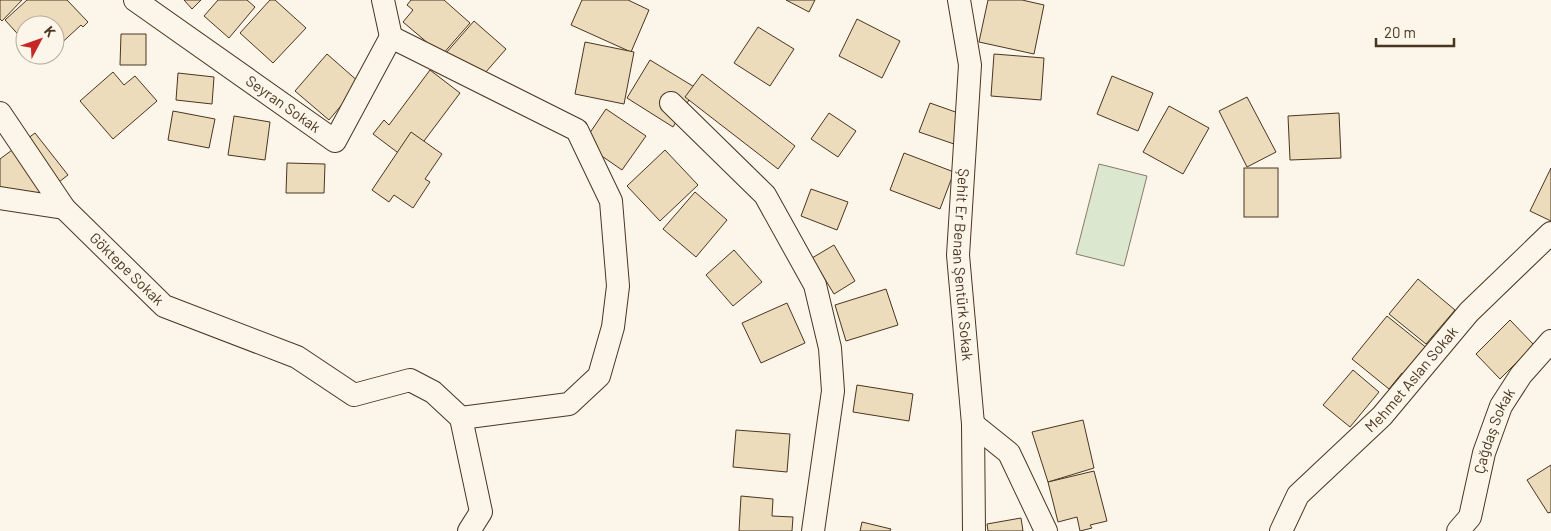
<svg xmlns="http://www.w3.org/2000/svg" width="1551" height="531" font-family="Barlow,sans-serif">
<rect width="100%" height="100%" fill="#fbf6e9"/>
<!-- garden -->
<path fill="#dce7d0" stroke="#887966" d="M1099 164 1147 176 1124 266 1076 254Z"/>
<!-- building -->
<g fill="#ecdcbc" stroke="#4a3520">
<path d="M0 0H22L2 21 0 19Z"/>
<path d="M27 0H67L88 22 83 27 81 25 55 49V25H25V42L5 20Z"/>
<path d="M184 0H201L192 9Z"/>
<path d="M218 0H247L255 7 229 38 204 16Z"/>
<path d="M270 0H275L306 28 273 63 240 33Z"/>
<path d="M411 0H444L470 23 442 55 403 22 413 10 407 5Z"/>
<path d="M582 0H628L649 10 631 52 571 25Z"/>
<path d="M786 0H815L809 12Z"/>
<path d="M988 0H1022L1044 5 1034 54 979 42Z"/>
<path d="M857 19 900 41 882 78 839 56Z"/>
<path d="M474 21 506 49 471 89 439 61Z"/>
<path d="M758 27 794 49 770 86 734 63Z"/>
<path d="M121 34H146V65H120Z"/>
<path d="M585 42 634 52 624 104 575 94Z"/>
<path d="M327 54 360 83 329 120 295 91Z"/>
<path d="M994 54 1044 58 1041 100 991 96Z"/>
<path d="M650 60 696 88 673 127 627 98Z"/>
<path d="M430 70 460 93 409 161 373 134 384 120 389 125Z"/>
<path d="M113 72 124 85 135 76 157 101 113 139 80 101Z"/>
<path d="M178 73 214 77 212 104 176 100Z"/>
<path d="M702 74 795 146 778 169 685 97Z"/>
<path d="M1112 76 1153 93 1138 131 1097 114Z"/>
<path d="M1247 97 1276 152 1247 167 1219 111Z"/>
<path d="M930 103 964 115 954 144 919 132Z"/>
<path d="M1169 106 1209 128 1183 174 1143 152Z"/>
<path d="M606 109 646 136 622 170 583 143Z"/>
<path d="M173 111 215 119 209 148 168 140Z"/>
<path d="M829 113 856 131 838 157 811 139Z"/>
<path d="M1339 113 1341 158 1290 160 1288 116Z"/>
<path d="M234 116 270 122 265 160 228 155Z"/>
<path d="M411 132 442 154 425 179 430 182 413 208 394 195 389 202 372 190Z"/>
<path d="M35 133 68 175 19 213 0 188V159Z"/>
<path d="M665 150 698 185 660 221 627 186Z"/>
<path d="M904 153 954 172 940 209 890 190Z"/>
<path d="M287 163 325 164 324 193H286Z"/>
<rect x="1244" y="168" width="34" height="49"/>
<path d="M1551 168V221L1530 211Z"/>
<path d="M811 189 848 202 837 230 801 216Z"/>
<path d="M695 192 727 220 696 257 663 229Z"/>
<path d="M834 245 855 281 834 294 812 258Z"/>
<path d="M734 250 762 282 733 306 706 275Z"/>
<path d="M1418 279 1455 310 1426 344 1389 314Z"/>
<path d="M886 289 898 325 846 341 835 305Z"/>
<path d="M787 303 805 343 761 363 742 323Z"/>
<path d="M1387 316 1428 349 1406 376 1402 373 1389 389 1352 359Z"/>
<path d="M1510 320 1534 345 1500 379 1476 354Z"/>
<path d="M1353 370 1379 392 1350 427 1323 405Z"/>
<path d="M857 385 913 394 909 421 853 412Z"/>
<path d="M1083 420 1094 468 1048 482 1032 432Z"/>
<path d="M736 430 790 434 787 472 733 467Z"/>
<path d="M1551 465V512L1548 513 1527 480Z"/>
<path d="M1094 471 1107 521 1090 525 1092 528 1080 531 1077 517 1058 522 1048 482Z"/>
<path d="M741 496 773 499 772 516 793 517 792 531H739Z"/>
<path d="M1021 518 1023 531H988L987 524Z"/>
<path d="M862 522 891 529 890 531H860Z"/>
</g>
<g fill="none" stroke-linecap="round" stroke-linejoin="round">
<!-- street casing -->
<g stroke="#4a3520" stroke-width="24">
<g id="street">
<path id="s1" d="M135 0 335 141 391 37"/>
<path d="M383 0 391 37"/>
<path id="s2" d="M959 0 970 65 958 255 973 424 974 531"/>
<path d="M391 37 577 130 611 201 618 286 613 327 599 376 569 404 461 418"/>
<path d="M671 103 765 195 815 285 830 348 833 391 813 531"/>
<path id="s3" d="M0 113 64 208 164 306 297 357 354 395 410 380 433 392 461 418 481 512 469 531"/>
<path d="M0 198 64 208"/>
<path d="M973 424 1009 453 1046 531"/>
<path id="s4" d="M1281 531 1298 495 1382 416 1469 312 1551 233"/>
<path id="s5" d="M1458 531 1470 517 1484 453 1501 406 1521 375 1551 341"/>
</g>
</g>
<!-- street -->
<use href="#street" stroke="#fbf6e9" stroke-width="22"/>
</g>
<g text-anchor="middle" stroke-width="4" stroke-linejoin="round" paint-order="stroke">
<!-- street labels -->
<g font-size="15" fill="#4a3520" stroke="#fbf6e9">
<text dy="5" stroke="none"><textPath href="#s1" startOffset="181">Seyran Sokak</textPath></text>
<text dy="5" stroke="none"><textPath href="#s2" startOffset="266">Şehit Er Benan Şentürk Sokak</textPath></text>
<text dy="5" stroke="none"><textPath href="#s3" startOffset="202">Göktepe Sokak</textPath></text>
<text dy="5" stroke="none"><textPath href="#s4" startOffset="202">Mehmet Aslan Sokak</textPath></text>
<text dy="5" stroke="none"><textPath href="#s5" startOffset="108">Çağdaş Sokak</textPath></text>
</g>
</g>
<!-- north arrow -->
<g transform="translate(40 40) rotate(49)"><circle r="24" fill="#fbf6e9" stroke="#b4a999"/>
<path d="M0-4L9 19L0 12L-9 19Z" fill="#c62828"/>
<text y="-8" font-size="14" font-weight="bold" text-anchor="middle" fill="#4a3520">K</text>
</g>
<!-- scale -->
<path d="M1376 38v8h78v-8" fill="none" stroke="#4a3520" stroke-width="2.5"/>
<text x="1384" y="38" font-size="15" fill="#4a3520" stroke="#fbf6e9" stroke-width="4" paint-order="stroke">20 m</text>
</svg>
